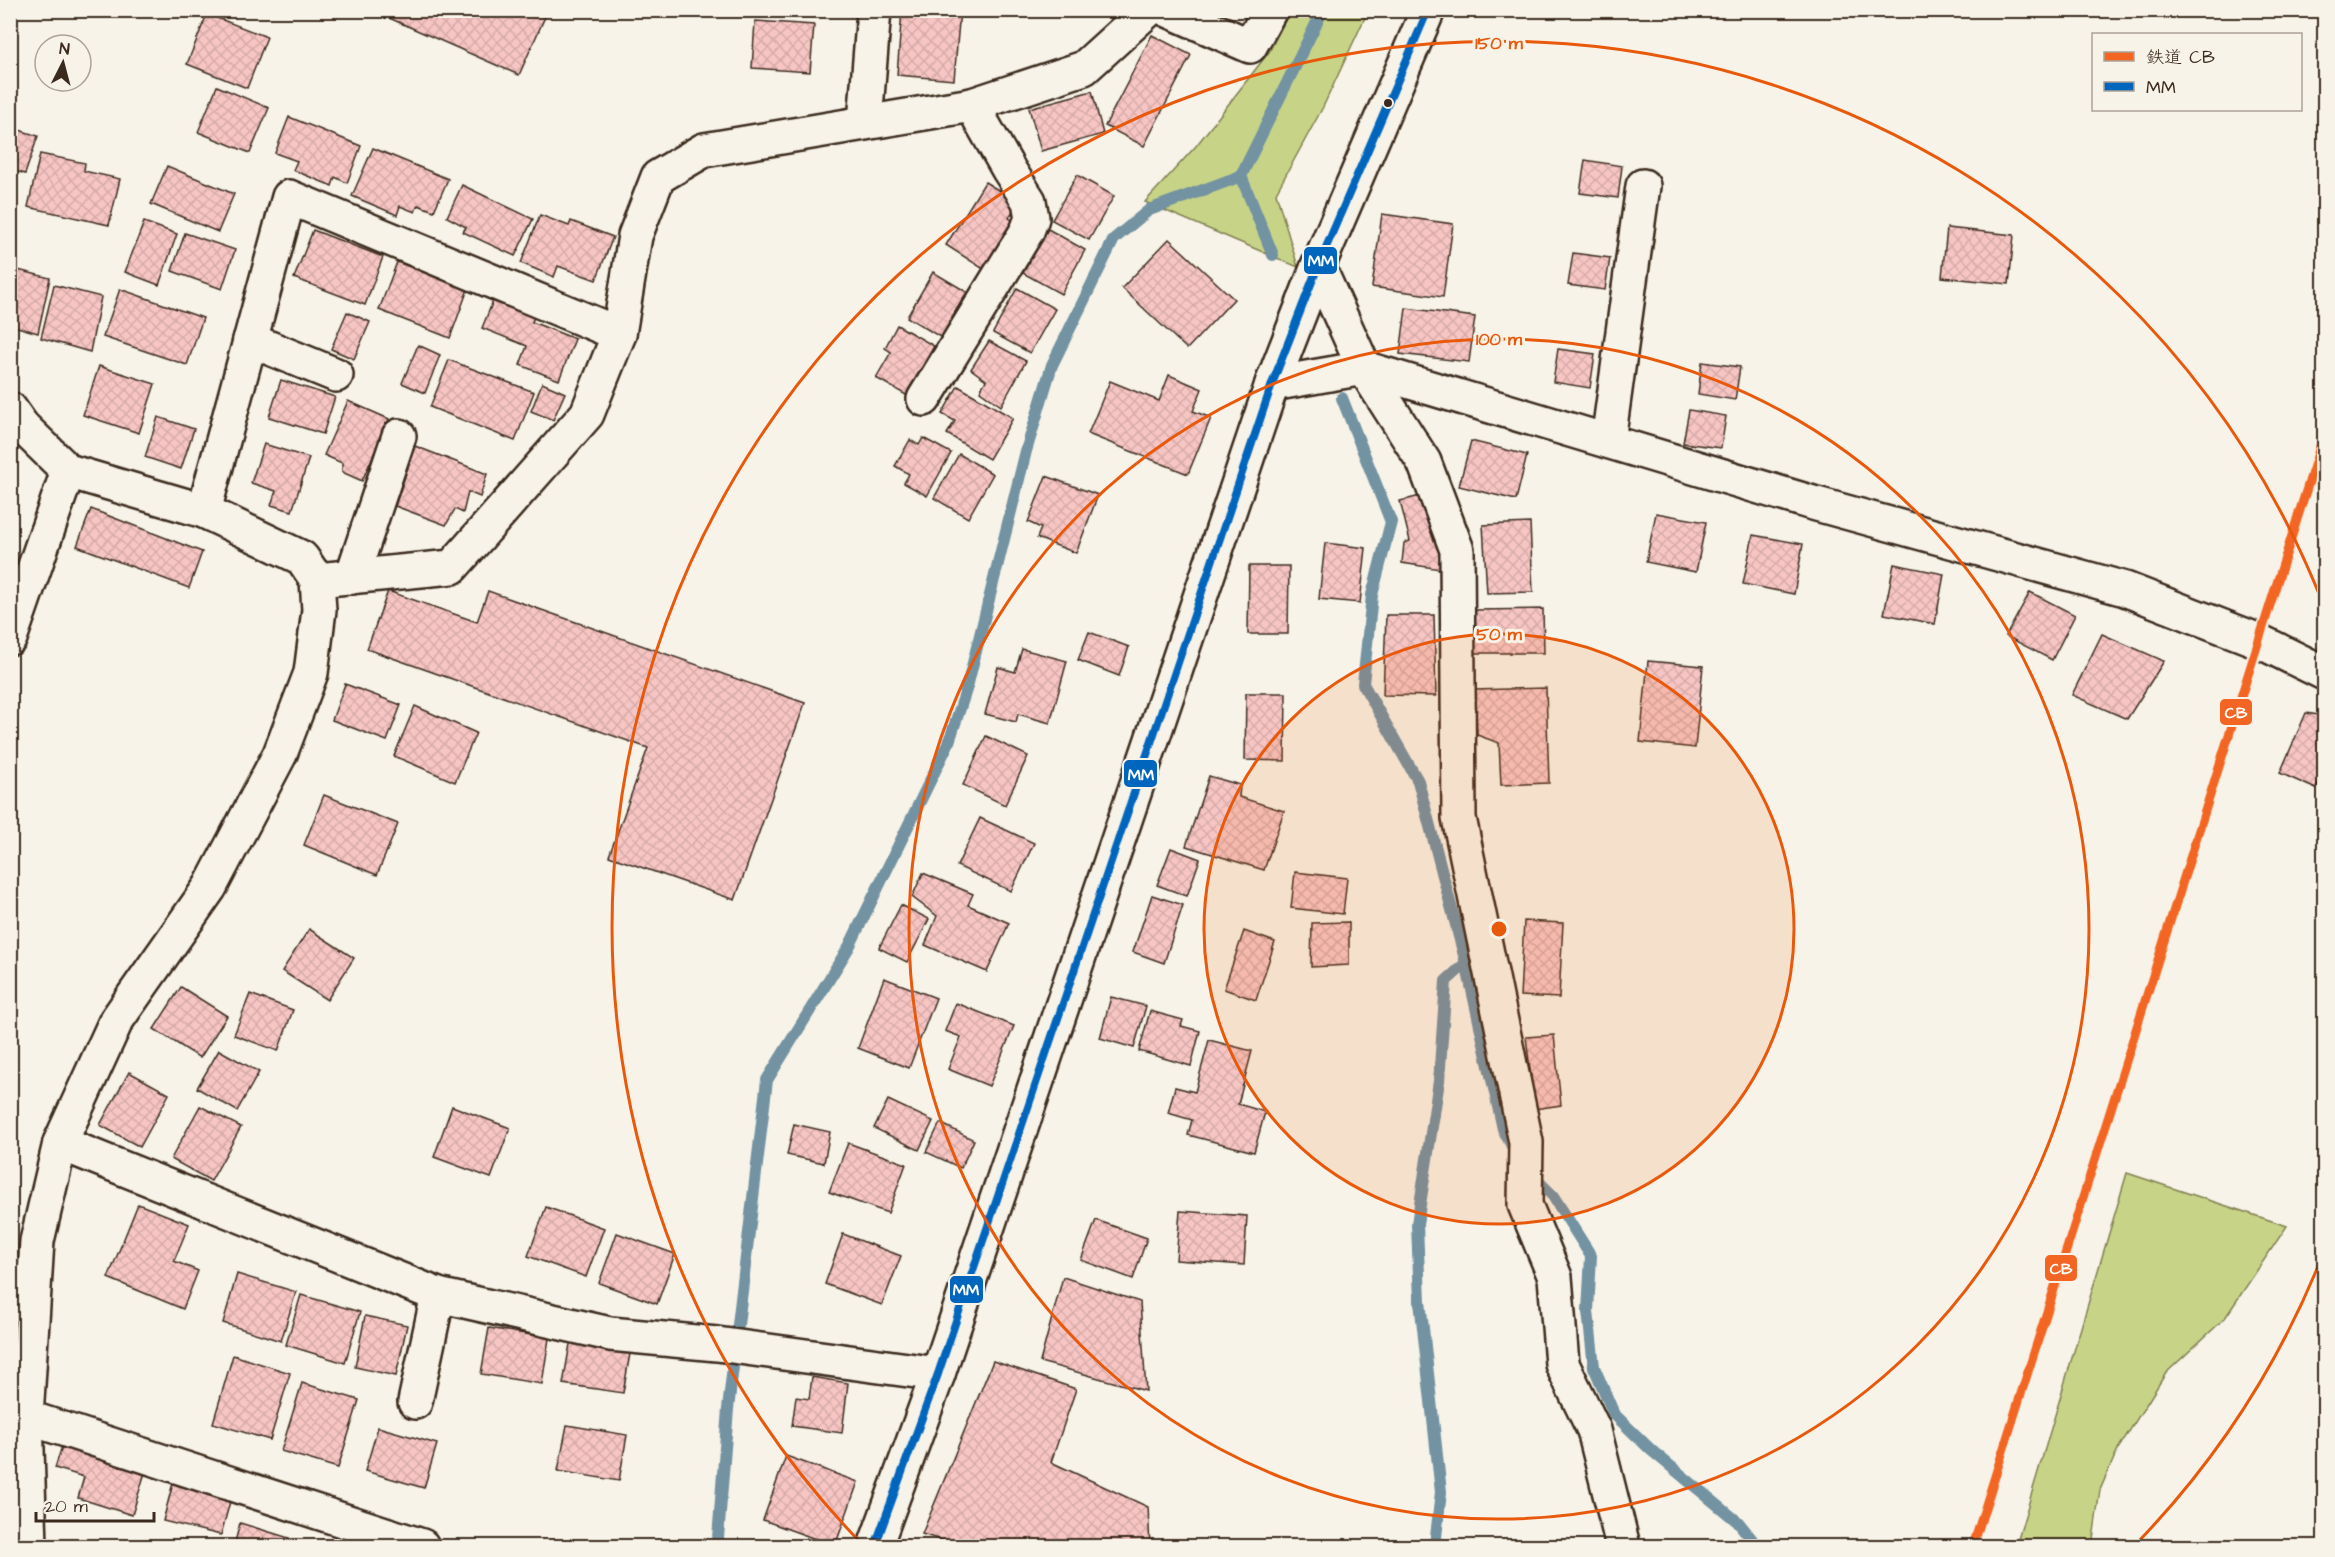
<svg xmlns="http://www.w3.org/2000/svg" width="2335" height="1557" font-family="'Architects Daughter','Klee One',sans-serif">
<defs>
<pattern id="building-cross-hatch" width="8" height="8" patternUnits="userSpaceOnUse" patternTransform="scale(1.5)"><rect width="8" height="8" fill="#f7c6c4"/><path d="M0 0l8 8M0 8l8-8" fill="none" stroke="#d5aaa8"/></pattern>
</defs>
<rect width="100%" height="100%" fill="#f7f3e8"/>
<filter id="ink" filterUnits="userSpaceOnUse"><feTurbulence type="fractalNoise" baseFrequency=".0167" numOctaves="2"/><feDisplacementMap in="SourceGraphic" scale="12" xChannelSelector="R" yChannelSelector="G"/><feConvolveMatrix kernelMatrix="1 2 1 2 8 2 1 2 1" color-interpolation-filters="sRGB"/></filter>
<g filter="url(#ink)">
<!-- grass -->
<g fill="#c7d487" stroke="#817f52" stroke-width="1.5">
<path d="M1290 11H1368L1323 107 1276 193 1298 267 1145 202 1196 146 1269 52Z"/>
<path d="M2127 1173 2287 1226 2225 1318 2166 1373 2118 1449 2100 1490 2092 1546H2016Z"/>
</g>
<g fill="none" stroke-linecap="round" stroke-linejoin="round">
<!-- stream -->
<g stroke="#7392a2" stroke-width="12">
<path d="M1241 176 1273 255"/>
<path d="M1342 398 1391 522 1372 595 1363 684 1418 781 1466 963 1446 981 1439 1081 1417 1224 1420 1301 1441 1492 1435 1546"/>
<path d="M1466 963 1503 1129 1515 1152"/>
<path d="M1531 1174 1553 1196 1591 1256 1588 1311 1594 1367 1614 1414 1651 1450 1738 1522 1757 1546"/>
<path d="M714 1546 718 1538 728 1409 767 1080 849 947 949 742 967 687 1026 451 1052 365 1114 239 1149 210 1241 176 1323 10"/>
</g>
</g>
<!-- building -->
<g fill="url(#building-cross-hatch)" stroke="#3b2a1e" stroke-width="1.5">
<path d="M371 10H548L519 75Z"/>
<path d="M902 10H960L954 80 897 75Z"/>
<path d="M207 14 267 37 247 88 187 64Z"/>
<path d="M755 21 814 25 810 72 752 68Z"/>
<path d="M1152 35 1191 55 1144 146 1105 126Z"/>
<path d="M217 86 269 108 250 153 198 132Z"/>
<path d="M1092 91 1103 134 1041 151 1029 108Z"/>
<path d="M289 117 361 146 347 183 335 177 332 186 293 170 297 161 275 153Z"/>
<path d="M10 127 38 136 25 174 10 169Z"/>
<path d="M373 148 448 179 434 211 418 205 415 212 400 206 397 215 352 196Z"/>
<path d="M40 154 85 163 84 171 120 179 109 225 28 207Z"/>
<path d="M1585 160 1622 166 1618 198 1580 193Z"/>
<path d="M167 166 234 194 218 232 151 204Z"/>
<path d="M1077 175 1114 196 1089 240 1052 220Z"/>
<path d="M985 182 1018 202 1009 218 1015 222 985 270 946 245Z"/>
<path d="M462 185 533 219 515 256 463 232 466 227 447 217Z"/>
<path d="M1382 214 1453 224 1443 297 1372 287Z"/>
<path d="M540 215 569 226 571 221 613 237 596 280 558 266 554 277 521 263Z"/>
<path d="M144 222 177 234 159 285 125 272Z"/>
<path d="M1947 228 2014 235 2009 284 1942 277Z"/>
<path d="M1048 229 1085 250 1061 294 1023 273Z"/>
<path d="M313 230 383 257 365 305 294 278Z"/>
<path d="M185 233 235 250 222 289 172 271Z"/>
<path d="M1169 239 1234 299 1187 349 1122 288Z"/>
<path d="M1573 253 1610 258 1605 290 1568 285Z"/>
<path d="M397 262 468 289 450 338 379 310Z"/>
<path d="M10 268 50 278 38 333 10 325Z"/>
<path d="M933 272 967 292 952 317 958 320 945 340 907 317Z"/>
<path d="M54 285 101 297 90 352 41 338Z"/>
<path d="M1017 288 1055 309 1030 353 993 333Z"/>
<path d="M120 289 203 318 187 365 103 337Z"/>
<path d="M493 301 534 317 532 322 575 339 559 380 520 365 527 346 482 328Z"/>
<path d="M1406 308 1475 317 1469 362 1400 354Z"/>
<path d="M347 312 370 322 354 359 331 349Z"/>
<path d="M897 325 934 346 906 395 876 378 891 352 885 348Z"/>
<path d="M989 341 1026 361 1001 406 980 391 986 380 971 369Z"/>
<path d="M418 345 440 355 425 393 402 383Z"/>
<path d="M1558 349 1595 354 1590 388 1553 382Z"/>
<path d="M449 360 534 392 515 441 430 407Z"/>
<path d="M1702 362 1740 367 1735 400 1698 394Z"/>
<path d="M99 366 155 384 139 433 83 415Z"/>
<path d="M1169 375 1202 389 1193 411 1211 418 1188 474 1088 434 1110 381 1159 401Z"/>
<path d="M281 380 335 397 323 434 269 417Z"/>
<path d="M542 383 565 393 553 420 531 411Z"/>
<path d="M958 386 1013 418 989 459 947 434 955 421 942 414Z"/>
<path d="M348 401 389 419 362 481 342 472V463L324 455Z"/>
<path d="M1689 410 1726 416 1721 448 1683 443Z"/>
<path d="M158 417 194 429 181 469 145 457Z"/>
<path d="M923 438 951 453 927 496 904 483 909 474 895 466 910 440 919 445Z"/>
<path d="M1471 441 1527 455 1516 500 1459 486Z"/>
<path d="M264 444 309 458 292 511 271 505 276 491 251 483Z"/>
<path d="M415 446 487 474 480 497 468 492 463 513 455 509 446 525 395 506Z"/>
<path d="M959 454 993 474 968 518 934 498Z"/>
<path d="M1046 476 1098 495 1076 553 1037 538 1041 528 1028 522Z"/>
<path d="M1425 495 1441 542 1440 569 1402 563 1404 543 1410 541 1400 501Z"/>
<path d="M91 509 202 552 189 588 77 546Z"/>
<path d="M1656 513 1706 522 1696 572 1646 562Z"/>
<path d="M1530 523 1533 592 1487 593 1483 525Z"/>
<path d="M1753 535 1803 544 1794 594 1743 584Z"/>
<path d="M1325 543 1366 548 1360 603 1319 599Z"/>
<path d="M1894 564 1944 574 1935 624 1884 614Z"/>
<path d="M1249 566H1289L1288 634H1248Z"/>
<path d="M388 591 477 622 488 591 805 703 735 900 609 856 648 748 367 649Z"/>
<path d="M2030 592 2075 615 2052 660 2006 636Z"/>
<path d="M1543 609 1544 653H1475V610Z"/>
<path d="M1386 615H1434L1436 696 1383 695Z"/>
<path d="M1089 632 1129 647 1119 676 1078 660Z"/>
<path d="M2102 634 2164 661 2127 719 2072 695Z"/>
<path d="M1022 649 1067 661 1050 723 1018 714 1016 722 985 714 998 667 1015 672Z"/>
<path d="M1648 661 1703 666 1695 748 1640 742Z"/>
<path d="M345 684 401 705 387 741 332 720Z"/>
<path d="M1546 688 1549 783 1501 785 1499 743 1477 735 1475 690Z"/>
<path d="M1246 693H1286L1285 761 1245 760Z"/>
<path d="M415 706 476 733 455 782 394 756Z"/>
<path d="M2306 713 2324 716V771L2316 789 2280 773Z"/>
<path d="M986 736 1028 756 1005 805 963 785Z"/>
<path d="M1209 776 1240 785 1239 797 1284 811 1264 870 1186 846Z"/>
<path d="M324 795 398 824 377 875 304 845Z"/>
<path d="M980 818 1034 843 1011 891 957 866Z"/>
<path d="M1171 848 1200 859 1187 896 1157 885Z"/>
<path d="M1295 872 1347 878 1343 914 1291 908Z"/>
<path d="M923 873 973 894 968 905 1009 923 987 972 925 945 937 916 912 897Z"/>
<path d="M1152 895 1183 905 1164 963 1133 952Z"/>
<path d="M901 905 929 919 907 962 879 948Z"/>
<path d="M1524 921 1563 923 1559 998 1520 996Z"/>
<path d="M1349 922V965L1311 967 1312 923Z"/>
<path d="M309 929 354 958 327 1000 282 971Z"/>
<path d="M1244 931 1275 942 1256 1000 1224 989Z"/>
<path d="M884 978 936 998 909 1068 858 1048Z"/>
<path d="M181 987 227 1016 200 1058 154 1029Z"/>
<path d="M250 994 293 1010 278 1051 234 1035Z"/>
<path d="M1111 997 1146 1006 1134 1048 1100 1038Z"/>
<path d="M956 1003 1014 1026 989 1086 948 1069 961 1037 945 1031Z"/>
<path d="M1150 1011 1183 1020 1181 1026 1200 1031 1191 1066 1139 1051Z"/>
<path d="M1554 1035 1561 1105 1535 1109 1526 1037Z"/>
<path d="M1209 1040 1252 1051 1238 1104 1265 1112 1254 1152 1188 1135 1192 1120 1168 1113 1175 1087 1195 1092Z"/>
<path d="M219 1050 259 1072 237 1111 197 1088Z"/>
<path d="M129 1072 169 1094 140 1147 100 1125Z"/>
<path d="M888 1100 933 1121 919 1150 874 1128Z"/>
<path d="M200 1106 241 1127 211 1181 171 1159Z"/>
<path d="M452 1106 510 1128 491 1178 434 1157Z"/>
<path d="M940 1123 974 1140 961 1168 926 1152Z"/>
<path d="M794 1124 830 1132 824 1163 787 1155Z"/>
<path d="M848 1143 906 1164 888 1213 829 1192Z"/>
<path d="M138 1204 189 1224 174 1261 198 1271 183 1309 108 1278Z"/>
<path d="M546 1207 604 1228 586 1277 528 1256Z"/>
<path d="M1180 1211 1247 1216 1244 1265 1176 1260Z"/>
<path d="M1096 1220 1147 1238 1133 1279 1081 1260Z"/>
<path d="M617 1233 675 1254 657 1304 599 1283Z"/>
<path d="M843 1234 901 1256 882 1305 825 1284Z"/>
<path d="M10 1273 18 1276 10 1299Z"/>
<path d="M237 1274 296 1292 281 1341 223 1323Z"/>
<path d="M1063 1277 1140 1302 1146 1391 1040 1362Z"/>
<path d="M301 1295 360 1312 345 1363 286 1345Z"/>
<path d="M365 1316 407 1325 396 1376 355 1367Z"/>
<path d="M489 1328 549 1338 542 1384 481 1374Z"/>
<path d="M571 1338 631 1348 623 1393 563 1384Z"/>
<path d="M233 1355 290 1373 270 1440 213 1423Z"/>
<path d="M993 1361 1076 1389 1051 1462 1148 1507 1150 1546H959L922 1534Z"/>
<path d="M812 1377 848 1383 842 1433 792 1426 796 1397 809 1399Z"/>
<path d="M302 1383 359 1400 338 1468 281 1451Z"/>
<path d="M567 1425 627 1435 619 1481 558 1471Z"/>
<path d="M378 1427 437 1444 424 1488 365 1471Z"/>
<path d="M64 1440 147 1466 132 1515 78 1498 84 1477 55 1468Z"/>
<path d="M786 1456 858 1482 835 1546 763 1520Z"/>
<path d="M174 1479 232 1494 221 1535 163 1521Z"/>
<path d="M240 1523 289 1538 287 1546H234Z"/>
</g>
<g fill="none" stroke-linecap="round" stroke-linejoin="round">
<!-- minor casing -->
<g stroke="#3b2a1e" stroke-width="38">
<g id="minor">
<path d="M1168 10 1250 46 1270 10"/>
<path d="M865 122 874 10"/>
<path d="M1318 266 1364 368 1813 503 2125 589 2259 641 2324 673"/>
<path d="M250 340 336 375"/>
<path d="M1272 384 1364 368 1424 462 1457 550 1459 818 1526 1142 1525 1205 1555 1277 1562 1364 1594 1430 1623 1546"/>
<path d="M924 399 1027 231 1032 218 1029 201 1009 170 972 105"/>
<path d="M10 409 22 426 68 471 204 511 302 558 317 580 319 610 311 673 280 754 210 887 116 1021 60 1143 37 1241 26 1417 30 1546"/>
<path d="M1608 441 1643 186"/>
<path d="M204 511 289 197 619 334"/>
<path d="M352 577 399 436"/>
<path d="M317 580 452 567 587 414 619 334 635 236 658 177 704 150 972 105 1084 68 1148 10"/>
<path d="M10 638 68 471"/>
<path d="M60 1143 438 1295 610 1334 717 1344 938 1374"/>
<path d="M415 1402 438 1295"/>
<path d="M26 1417 422 1546"/>
</g>
</g>
<!-- secondary casing -->
<g stroke="#3b2a1e" stroke-width="38">
<path id="secondary" d="M875 1546 938 1374 1272 384 1318 266 1428 10"/>
</g>
<!-- minor -->
<use href="#minor" stroke="#f7f3e8" stroke-width="33"/>
<!-- secondary -->
<use href="#secondary" stroke="#f7f3e8" stroke-width="33"/>
<!-- bus-1 casing -->
<g stroke="#f7f3e8" stroke-width="12">
<path id="bus-1" d="M875 1546 938 1374 1272 384 1318 266 1428 10"/>
</g>
<!-- bus-1 -->
<use href="#bus-1" stroke="#0065bd" stroke-width="8"/>
<!-- rail-1 casing -->
<g stroke="#f7f3e8" stroke-width="14">
<path id="rail-1" d="M1973 1546 2324 434"/>
</g>
<!-- rail-1 -->
<use href="#rail-1" stroke="#f26522" stroke-width="9"/>
</g>
</g>
<!-- distance rings -->
<circle cx="1499" cy="929" r="295" fill="#e8590c" fill-opacity=".12"/>
<g fill="none" stroke="#e8590c" stroke-width="3">
<circle cx="1499" cy="929" r="295"/>
<circle cx="1499" cy="929" r="590"/>
<path d="M2323 1254A886 886 0 0 1 2136 1544M862 1544A886 886 0 1 1 2323 604"/>
</g>
<!-- markers -->
<circle fill="#3b2a1e" stroke="#f7f3e8" stroke-width="2" cx="1388" cy="103" r="5"/>
<circle cx="1499" cy="929" r="9" fill="#e8590c" stroke="#f7f3e8" stroke-width="3"/>
<g font-size="18" text-anchor="middle" font-weight="bold" fill="#e8590c" stroke="#f7f3e8" stroke-width="6" stroke-linejoin="round" paint-order="stroke">
<text x="1499" y="49">150 m</text>
<text x="1499" y="345">100 m</text>
<text x="1499" y="640">50 m</text>
</g>
<g stroke="#f7f3e8" stroke-width="2">
<rect x="1303" y="246" width="35" height="29" rx="6" fill="#0065bd"/>
<rect x="2219" y="698" width="34" height="28" rx="6" fill="#f26522"/>
<rect x="1123" y="759" width="35" height="29" rx="6" fill="#0065bd"/>
<rect x="2044" y="1254" width="34" height="28" rx="6" fill="#f26522"/>
<rect x="949" y="1275" width="35" height="29" rx="6" fill="#0065bd"/>
</g>
<g font-size="16" text-anchor="middle" font-weight="bold" fill="#fff">
<text x="1321" y="266">MM</text>
<text x="2236" y="718">CB</text>
<text x="1141" y="780">MM</text>
<text x="2061" y="1274">CB</text>
<text x="966" y="1295">MM</text>
</g>
<!-- margin -->
<rect width="2335" height="1557" fill="none" stroke="#f7f3e8" stroke-width="36"/>
<rect x="18" y="18" width="2299" height="1521" fill="none" stroke="#3b2a1e" stroke-width="2" filter="url(#ink)"/>
<!-- legend -->
<rect x="2092" y="33" width="210" height="78" fill="#f7f3e8" stroke="#aca397" stroke-width="1.5"/>
<rect x="2104" y="52" width="30" height="9" fill="#f26522" stroke="#aca397" stroke-width="1.5"/>
<text x="2146" y="63" font-size="18" fill="#3b2a1e">鉄道 CB</text>
<rect x="2104" y="82" width="30" height="9" fill="#0065bd" stroke="#aca397" stroke-width="1.5"/>
<text x="2146" y="93" font-size="18" fill="#3b2a1e">MM</text>
<!-- north arrow -->
<g transform="translate(63 63) rotate(6)"><circle r="28" fill="#f7f3e8" stroke="#aca397" stroke-width="1.5"/>
<path d="M0-4.5L10 22L0 15L-10 22Z" fill="#3b2a1e"/>
<text y="-9" font-size="16" font-weight="bold" text-anchor="middle" fill="#3b2a1e">N</text>
</g>
<!-- scale -->
<path d="M36 1512v9h118v-9" fill="none" stroke="#3b2a1e" stroke-width="3"/>
<text x="45" y="1512" font-size="18" fill="#3b2a1e" stroke="#f7f3e8" stroke-width="4.5" paint-order="stroke">20 m</text>
</svg>
